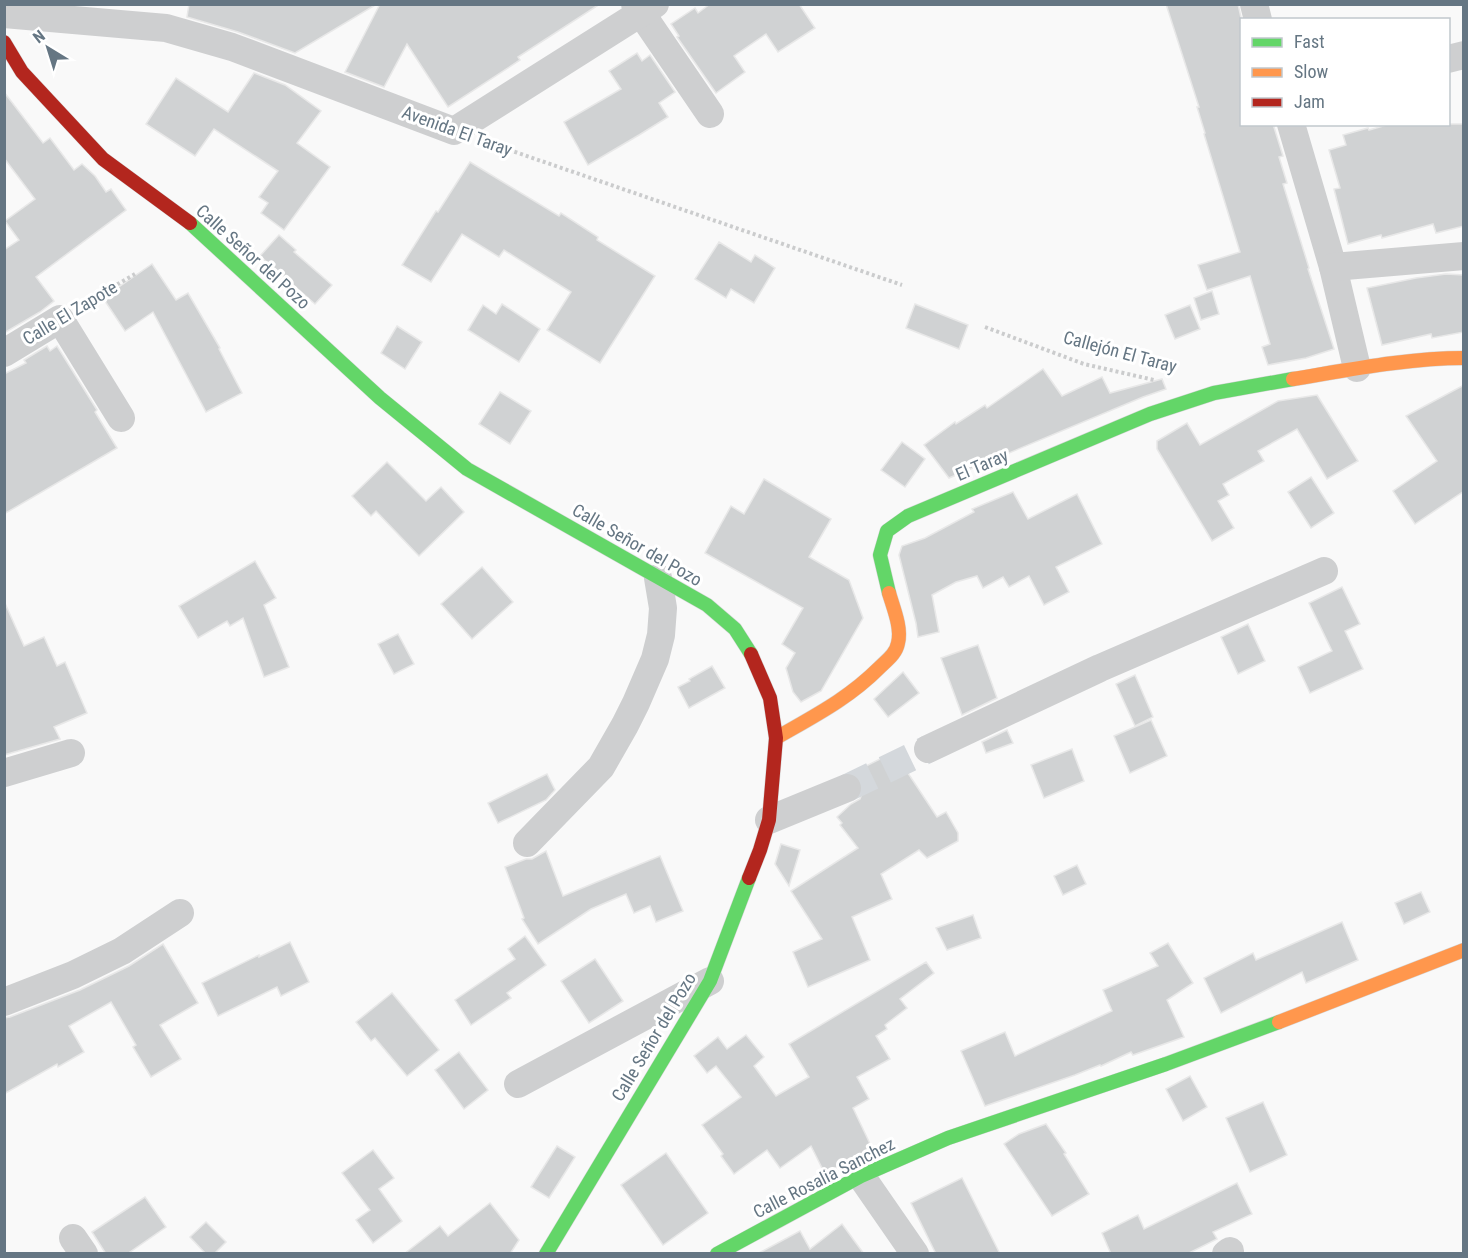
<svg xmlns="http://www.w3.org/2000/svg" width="1468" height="1258" font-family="'Roboto Condensed',sans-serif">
<rect width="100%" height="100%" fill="#f9f9f9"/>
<!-- building -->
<g fill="#d0d2d3" stroke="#e8e8e8" stroke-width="1.5">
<path d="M189 4H377L295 53 238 32 187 17Z"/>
<path d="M380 4H600L518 57 520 60 448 107 407 44 384 87 345 72Z"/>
<path d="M710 4H799L815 28 778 52 766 34 734 56 745 72 716 93 677 37 679 36 671 24 695 8 698 13Z"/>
<path d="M1166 4H1238L1242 22V124H1273L1283 156 1279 157 1287 183 1283 184 1309 268 1308 269 1334 349 1306 358 1268 365 1262 347 1270 344 1250 276 1207 290 1198 265 1240 252 1204 134 1205 133 1197 107H1199Z"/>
<path d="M637 53 642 61 650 55 675 92 659 103 668 117 639 135 588 165 564 122 621 89 609 71Z"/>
<path d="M254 73 285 85 321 111 297 143 330 167 284 230 261 213 268 203 259 197 278 171 214 129 195 156 146 124 176 78 228 112Z"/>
<path d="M4 92 43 143 50 138 74 170 82 164 95 176 106 192 111 189 126 210 36 277 54 301 40 312 4 333V250L19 240 5 221 35 199 4 158Z"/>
<path d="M1390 124H1464V226L1436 233 1433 224 1382 238 1381 235 1348 244 1334 189 1340 188 1329 150 1346 145 1343 135 1368 128 1369 130Z"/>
<path d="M470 162 559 216 561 213 598 237 597 240 655 276 600 363 547 330 571 292 504 250 499 257 462 234 431 282 402 265 436 211 438 212Z"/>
<path d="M279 235 296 250 294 252 332 285 315 304 260 256Z"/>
<path d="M719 242 751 262 755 255 775 268 754 303 731 289 726 298 695 279Z"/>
<path d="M152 264 176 300 188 293 220 348 219 349 242 393 206 412 153 312 125 331 103 298Z"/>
<path d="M1446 274 1464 275V332L1432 338 1431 334 1382 345 1367 288 1416 278Z"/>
<path d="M1212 291 1219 314 1201 320 1194 298Z"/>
<path d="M502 304 540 329 519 362 468 330 483 305 496 314Z"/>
<path d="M915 304 968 325 959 349 906 328Z"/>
<path d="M1190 305 1200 329 1175 339 1165 315Z"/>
<path d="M397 326 422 342 405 369 381 353Z"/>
<path d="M47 346 50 351 57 346 97 410 95 412 117 448 4 514V374L26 363 24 360Z"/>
<path d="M1043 369 1062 396 1102 377 1110 393 1162 379 1166 389 1143 397 949 478 924 445 955 422 956 424 985 405 987 408Z"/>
<path d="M1464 385V491L1415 524 1393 491 1437 461 1406 416Z"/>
<path d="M500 392 531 411 510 444 479 424Z"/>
<path d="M1317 395 1358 461 1327 479 1297 429 1258 451 1264 461 1223 484 1229 495 1218 501 1234 528 1212 541 1157 449V441L1187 423 1200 445 1278 401Z"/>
<path d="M902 442 925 459 905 487 881 470Z"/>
<path d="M387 462 426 501 441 487 464 512 419 556 376 511 371 516 352 496Z"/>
<path d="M1311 477 1334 513 1311 528 1288 492Z"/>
<path d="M764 479 831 519 809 557 849 580 863 618 821 691 801 702 793 692 786 668 795 653 782 644 803 608 705 553 731 506 744 514Z"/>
<path d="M1013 492 1028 519 1077 494 1102 544 1056 567 1069 592 1044 605 1029 576 1009 587 1003 577 983 588 977 576 956 582 932 595 939 632 918 637 916 623 899 555 902 546 925 538 974 512 972 509Z"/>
<path d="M255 561 276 598 264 605 289 667 264 677 243 618 230 626 227 621 198 638 179 606Z"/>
<path d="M482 567 513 602 472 639 441 604Z"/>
<path d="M1342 587 1360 624 1345 631 1363 669 1310 693 1298 667 1332 651 1309 603Z"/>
<path d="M4 601 24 646 44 637 57 666 65 662 87 713 54 727 60 739 4 755Z"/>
<path d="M1248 624 1265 661 1238 674 1221 637Z"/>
<path d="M398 634 414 664 394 674 378 644Z"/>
<path d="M978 645 997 698 962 715 941 658Z"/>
<path d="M712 666 725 688 689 708 678 687 690 681 689 679Z"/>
<path d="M903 672 919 693 888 717 874 699Z"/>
<path d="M1135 675 1153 717 1135 726 1116 684Z"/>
<path d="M1151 720 1167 756 1130 773 1114 736Z"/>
<path d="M1007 730 1013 743 986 753 982 742Z"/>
<path d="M1072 749 1084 781 1044 798 1031 765Z"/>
<path d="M894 752 937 817 946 812 958 833V841L927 858 919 850 881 874 892 899 852 917 870 960 808 987 793 952 822 939 791 891 858 848 840 825 842 823 837 817 851 804 860 799 863 791 862 781 858 775 852 773Z"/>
<path d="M547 774 555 790 546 800 498 823 488 803Z"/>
<path d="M781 844 800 850 789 886 775 864Z"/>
<path d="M546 851 563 896 660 856 683 911 656 922 650 906 634 913 626 894 591 909 538 944 522 919 524 918 505 867 526 859H532Z"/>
<path d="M1077 865 1086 884 1063 895 1054 876Z"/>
<path d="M1421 892 1430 912 1404 924 1395 903Z"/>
<path d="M973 915 981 938 947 950 936 928Z"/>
<path d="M1342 922 1358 960 1306 983 1302 972 1221 1013 1204 978 1253 953 1256 960Z"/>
<path d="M525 936 546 965 507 993 511 998 471 1025 455 1000 515 959 508 949Z"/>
<path d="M290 942 309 982 281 996 277 987 218 1016 202 983 259 955V957Z"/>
<path d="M1168 943 1193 983 1167 1000 1184 1037 1133 1055 1131 1052 1101 1066 1100 1065 1075 1075 985 1106 961 1051 1005 1032 1015 1056 1112 1011 1103 990 1158 966 1150 953Z"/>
<path d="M163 944 198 1003 160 1025 181 1059 151 1077 133 1047 136 1045 111 1002 69 1026 84 1052 58 1067 57 1064 4 1094V1018L10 1017 80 990 129 966Z"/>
<path d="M595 959 623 1001 589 1023 561 981Z"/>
<path d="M926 962 934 973 900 999 907 1008 885 1025 887 1029 876 1036 890 1059 857 1077 869 1099 853 1108 873 1150 852 1159 825 1174 811 1146 780 1168 767 1150 734 1174 721 1156 723 1154 702 1125 741 1097 716 1066 707 1073 694 1056 718 1037 727 1049 746 1035 764 1057 754 1066 776 1096 809 1077 789 1044Z"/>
<path d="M392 993 439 1050 407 1076 375 1038 371 1041 356 1022Z"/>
<path d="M459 1052 488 1090 464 1109 435 1070Z"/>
<path d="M1190 1076 1207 1107 1183 1121 1166 1089Z"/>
<path d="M1263 1102 1287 1155 1250 1172 1226 1118Z"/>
<path d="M1046 1124 1066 1153 1064 1154 1089 1194 1052 1216 1004 1144 1019 1134Z"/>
<path d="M557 1146 575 1157 549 1198 531 1187Z"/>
<path d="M373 1150 394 1178 379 1189 402 1221 373 1243 356 1220 370 1210 342 1173Z"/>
<path d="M666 1153 708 1213 663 1245 621 1185Z"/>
<path d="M962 1178 1000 1254H936L911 1203Z"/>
<path d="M1237 1183 1252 1214 1213 1232 1217 1239 1187 1254H1111L1102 1233 1138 1215 1144 1229Z"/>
<path d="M145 1197 166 1227 127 1254H106L92 1232Z"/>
<path d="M490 1203 519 1240 510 1254H404L440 1226 448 1236Z"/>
<path d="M206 1222 226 1242 214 1254H206L190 1237Z"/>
<path d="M842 1224 864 1254H757L800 1231 810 1249Z"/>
</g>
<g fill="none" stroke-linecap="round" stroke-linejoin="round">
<!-- street-tunnel -->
<path stroke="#d4d8dc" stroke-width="28" stroke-dasharray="28 14" stroke-linecap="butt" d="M847 788 928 749"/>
<!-- fast casing -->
<g stroke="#d5d6d7" stroke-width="15">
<g id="fast">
<path d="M190 223 380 398 467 469 707 605 735 629 751 654"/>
<path d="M889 593 880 555 887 531 908 516 1150 414 1214 393 1293 379"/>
<path d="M546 1254 710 981 749 878"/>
<path d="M717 1254 861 1176 948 1138 1166 1064 1279 1022"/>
</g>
</g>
<!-- slow casing -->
<g stroke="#d5d6d7" stroke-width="15">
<g id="slow">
<path d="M1293 379C1348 370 1408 358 1464 358"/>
<path d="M776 738C814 716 848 699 879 668 887 660 896 654 898 643 902 628 893 607 889 593"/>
<path d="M1279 1022 1464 950"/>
</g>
</g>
<!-- jam casing -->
<g stroke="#d5d6d7" stroke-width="15">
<g id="jam">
<path d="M4 42 22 72 103 159 190 223"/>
<path d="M749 878 760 850 769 820 776 738 770 698 751 654"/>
</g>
</g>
<!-- path -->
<g stroke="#cbcccd" stroke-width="4" stroke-dasharray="3 3" stroke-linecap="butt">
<path d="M486 142 902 285"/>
<path d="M81 306 135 274"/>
<path d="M985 327 1084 364 1154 380"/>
</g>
<!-- street -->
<g stroke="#cecfd0" stroke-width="28">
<path d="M635 4 710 114"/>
<path d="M1254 4 1258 20"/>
<path d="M4 14 166 28 232 47 454 131 655 4"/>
<path d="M1448 59 1464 55"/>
<path d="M1291 124 1333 267 1357 368"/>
<path d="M1333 267 1464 256"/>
<path d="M4 353 60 319 121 418"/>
<path d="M928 749 1100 668 1324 571"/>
<path d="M4 773 71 753"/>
<path d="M769 820 847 788"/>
<path d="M527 843 601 767 625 725 636 703 655 659 661 635 663 608 658 578"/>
<path d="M4 1002 73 975 122 951 180 913"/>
<path d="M518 1084 710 981"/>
<path d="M861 1176 915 1254"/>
<path d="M73 1238 84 1254"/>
<path d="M1226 1254 1230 1251"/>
</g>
<!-- fast -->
<use href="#fast" stroke="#63d668" stroke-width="14"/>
<!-- slow -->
<use href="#slow" stroke="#ff974d" stroke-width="14"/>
<!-- jam -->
<use href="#jam" stroke="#b3261e" stroke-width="14"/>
</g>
<g text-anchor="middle" stroke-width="6" stroke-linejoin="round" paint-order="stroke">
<!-- street labels -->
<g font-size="18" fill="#657683" stroke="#fff">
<text transform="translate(457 131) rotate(20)" y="6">Avenida El Taray</text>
<text transform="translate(253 257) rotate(42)" y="6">Calle Señor del Pozo</text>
<text transform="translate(70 313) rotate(-31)" y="6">Calle El Zapote</text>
<text transform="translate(1120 352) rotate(15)" y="6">Callejón El Taray</text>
<text transform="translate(982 465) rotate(-23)" y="6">El Taray</text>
<text transform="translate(637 545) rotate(30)" y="6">Calle Señor del Pozo</text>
<text transform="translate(654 1037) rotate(-59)" y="6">Calle Señor del Pozo</text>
<text transform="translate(824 1178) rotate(-27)" y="6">Calle Rosalia Sanchez</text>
</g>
</g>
<!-- border -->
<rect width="1468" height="1258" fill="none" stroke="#657683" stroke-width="12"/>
<!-- legend -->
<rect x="1240" y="18" width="210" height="108" fill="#ffffff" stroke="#c1c8cd" stroke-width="1.5"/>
<rect x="1252" y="38" width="30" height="9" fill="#63d668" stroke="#c1c8cd" stroke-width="1.5"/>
<text x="1294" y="48" font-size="18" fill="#657683">Fast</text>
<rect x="1252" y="68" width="30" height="9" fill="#ff974d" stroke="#c1c8cd" stroke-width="1.5"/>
<text x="1294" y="78" font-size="18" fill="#657683">Slow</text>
<rect x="1252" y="98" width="30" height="9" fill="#b3261e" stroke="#c1c8cd" stroke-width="1.5"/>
<text x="1294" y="108" font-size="18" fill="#657683">Jam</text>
<!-- north arrow -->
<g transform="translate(48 48) rotate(322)" stroke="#ffffff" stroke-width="4.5" paint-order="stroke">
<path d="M0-4.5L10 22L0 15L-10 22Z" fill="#657683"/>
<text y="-9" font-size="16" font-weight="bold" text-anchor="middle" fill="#657683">N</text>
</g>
</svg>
